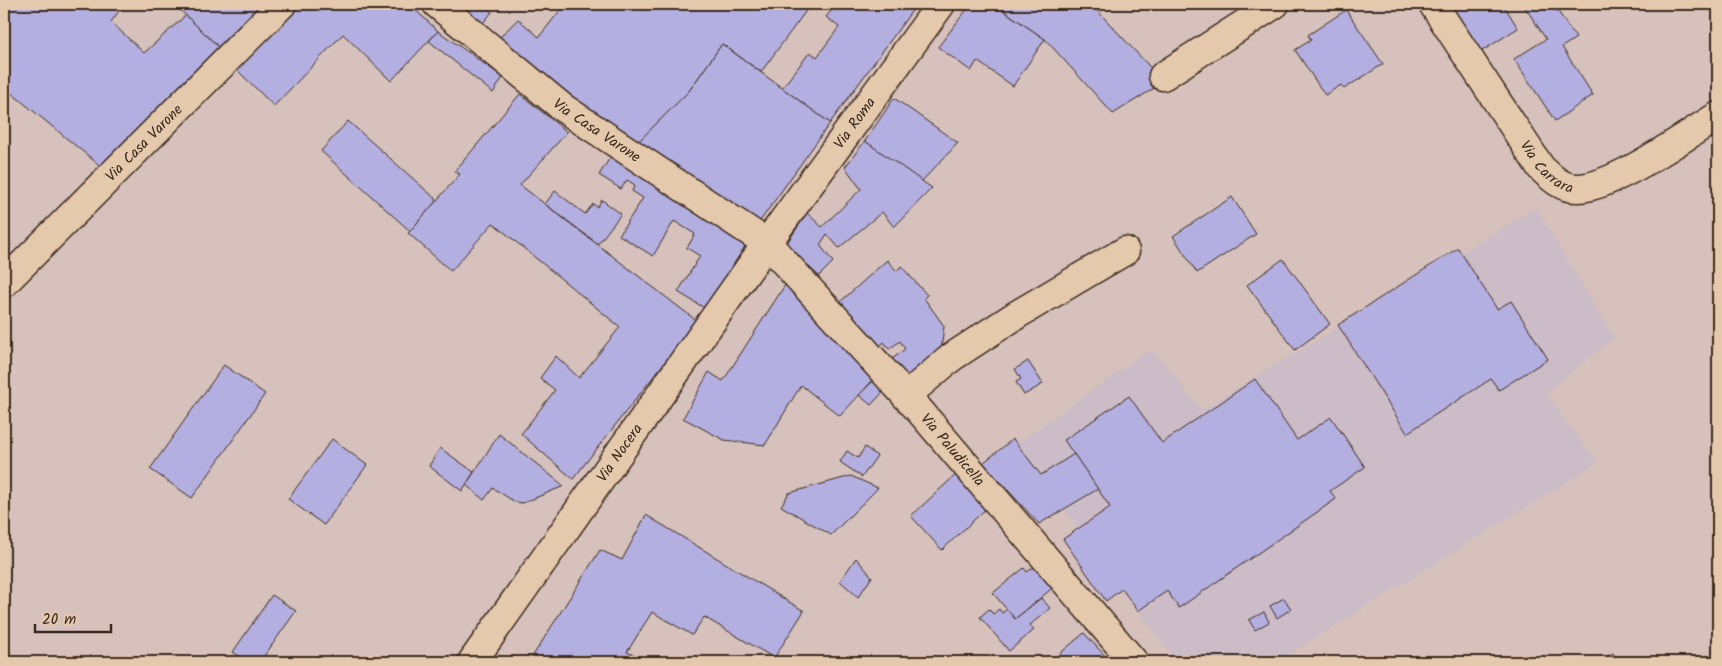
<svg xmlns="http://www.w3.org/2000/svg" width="1722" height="666" font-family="Kalam,sans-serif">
<rect width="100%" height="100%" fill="#d6c1bc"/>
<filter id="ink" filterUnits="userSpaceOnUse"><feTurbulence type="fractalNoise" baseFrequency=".02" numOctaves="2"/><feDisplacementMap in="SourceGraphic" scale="10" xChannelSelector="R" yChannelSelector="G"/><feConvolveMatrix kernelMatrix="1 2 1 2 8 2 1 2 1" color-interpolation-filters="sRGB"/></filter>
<g filter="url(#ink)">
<!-- built -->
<path fill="#ccbcc7" d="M1536 208 1614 338 1545 393 1597 463 1276 662H1177L1016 444 1152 349 1201 410Z"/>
<!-- building -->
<g fill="#b4afe1" stroke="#3b2a1e">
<path d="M4 4H124L111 22 144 53 186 15 225 53 109 173 4 87Z"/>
<path d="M174 4H273L225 53Z"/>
<path d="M296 4H409L438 31 391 81 343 34 274 106 235 68Z"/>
<path d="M456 4H481L492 12 480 27Z"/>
<path d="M557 4H811L761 72 722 44 689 91 636 144 495 42 518 19 539 37 562 8Z"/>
<path d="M837 4H917L830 123 782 88 810 52 817 57 839 27 826 17Z"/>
<path d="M971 4H994L1045 39 1013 86 977 61 971 71 938 47Z"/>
<path d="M994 4H1091L1164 82 1113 114 1045 39Z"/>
<path d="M1448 4H1503L1518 28 1479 53Z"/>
<path d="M1523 4H1553L1576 38 1562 47 1593 95 1555 121 1514 59 1546 39Z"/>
<path d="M1346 10 1383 64 1344 89 1341 85 1325 95 1295 50 1311 40 1308 35Z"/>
<path d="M438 31 503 77 493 93 429 41Z"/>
<path d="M722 44 830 123 758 224 636 144 689 91Z"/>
<path d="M520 94 567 132 520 185 697 321 573 479 521 434 555 390 540 378 556 356 579 378 620 327 493 223 451 271 408 233 460 174 454 172Z"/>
<path d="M894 98 958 143 921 182 865 141Z"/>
<path d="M348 121 437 200 410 231 321 151Z"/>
<path d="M865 141 932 188 894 227 882 212 839 248 827 234 820 245 833 262 819 276 785 246 807 213 822 227 861 189 845 167Z"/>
<path d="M613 153 750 238 706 309 678 292 700 256 687 248 695 234 674 221 653 256 619 235 643 198 632 191 635 185 627 180 621 189 599 175Z"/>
<path d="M555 191 585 214 593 204 597 207 602 200 621 214 598 244 545 204Z"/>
<path d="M1232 197 1256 234 1197 273 1173 236Z"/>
<path d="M1458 248 1497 309 1511 301 1548 359 1499 390 1491 379 1407 433 1338 325Z"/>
<path d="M1283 259 1330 324 1295 350 1247 285Z"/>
<path d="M887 260 897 271 901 266 927 295 924 298 944 326 941 351 907 376 891 360 905 349 900 341 889 349 884 342 879 347 839 303Z"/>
<path d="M787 282 874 379 840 416 801 385 765 445 724 440 683 418 709 372 723 381Z"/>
<path d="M1028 361 1043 384 1024 395 1016 382 1021 379 1015 369Z"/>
<path d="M224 365 265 394 192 498 150 469Z"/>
<path d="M875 379 886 389 871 405 859 395Z"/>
<path d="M1255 379 1297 440 1331 417 1365 467 1330 491 1336 499 1179 608 1167 591 1138 611 1122 589 1106 601 1063 539 1110 507 1064 440 1129 396 1162 443Z"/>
<path d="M499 434 564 486 523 503 515 502 493 488 484 500 466 485Z"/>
<path d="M332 439 367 465 324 525 288 499Z"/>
<path d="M1013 439 1041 475 1074 454 1098 489 1039 524 983 463Z"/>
<path d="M865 447 877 456 862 477 840 462 847 451 858 458Z"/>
<path d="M440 448 474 472 462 491 429 466Z"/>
<path d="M961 470 992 503 942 550 911 516Z"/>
<path d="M851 476 878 488 831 535 781 506 789 493Z"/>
<path d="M646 515 804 611 774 658 704 617 692 635 652 612 627 652 643 659 641 662H529L600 550 622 560Z"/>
<path d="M856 558 872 577 858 597 840 581Z"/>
<path d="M1038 564 1056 585 1015 619 993 593 1024 568 1027 572Z"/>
<path d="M272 595 296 611 260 662H248L233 652Z"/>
<path d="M1041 598 1050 608 1030 625 1034 630 1009 651 980 617 989 609 993 614 999 609 1002 613 1007 609 1015 619Z"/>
<path d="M1284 598 1291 609 1277 618 1270 606Z"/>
<path d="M1264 612 1269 622 1255 630 1249 620Z"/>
<path d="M1084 633 1107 658 1102 662H1050Z"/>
<path d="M1613 653 1618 662H1598Z"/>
<path d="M227 656 237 662H223Z"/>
</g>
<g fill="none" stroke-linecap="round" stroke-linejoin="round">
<!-- minor casing -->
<g stroke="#3b2a1e" stroke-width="31">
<g id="minor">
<path id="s1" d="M437 4 563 108 767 243 919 410 1134 662"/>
<path id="s2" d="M1433 4 1541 168C1551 177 1561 188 1576 188 1612 189 1686 135 1718 116"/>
<path d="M1163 76 1275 4"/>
<path id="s3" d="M4 283 282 4"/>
<path d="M906 396 952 357 1018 314 1125 251"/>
</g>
</g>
<!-- major casing -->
<g stroke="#3b2a1e" stroke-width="31">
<g id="major">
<path id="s4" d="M472 662 767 243 941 4"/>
</g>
</g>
<!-- minor -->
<use href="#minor" stroke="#e5c9ac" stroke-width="28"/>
<!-- major -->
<use href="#major" stroke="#e5c9ac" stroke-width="28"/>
</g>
</g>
<g text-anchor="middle" stroke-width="4" stroke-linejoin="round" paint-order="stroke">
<!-- street labels -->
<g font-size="15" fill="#3b2a1e" stroke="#e5c9ac">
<text dy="5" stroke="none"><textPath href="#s4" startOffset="661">Via Roma</textPath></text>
<text dy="5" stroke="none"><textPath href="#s1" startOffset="204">Via Casa Varone</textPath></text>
<text dy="5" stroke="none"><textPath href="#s3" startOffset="198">Via Casa Varone</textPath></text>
<text dy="5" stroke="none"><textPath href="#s2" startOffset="200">Via Carrara</textPath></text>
<text dy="5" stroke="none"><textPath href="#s1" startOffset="686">Via Paludicella</textPath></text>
<text dy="5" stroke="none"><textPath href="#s4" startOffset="256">Via Nocera</textPath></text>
</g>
</g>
<!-- margin -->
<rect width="1722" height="666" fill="none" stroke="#e5c9ac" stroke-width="20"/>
<rect x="10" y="10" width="1702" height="646" fill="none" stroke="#3b2a1e" stroke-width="2" filter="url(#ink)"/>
<!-- scale -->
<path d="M35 624v8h76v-8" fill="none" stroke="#3b2a1e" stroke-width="2.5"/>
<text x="42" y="624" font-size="15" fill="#3b2a1e" stroke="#e5c9ac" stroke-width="4" paint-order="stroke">20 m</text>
</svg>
